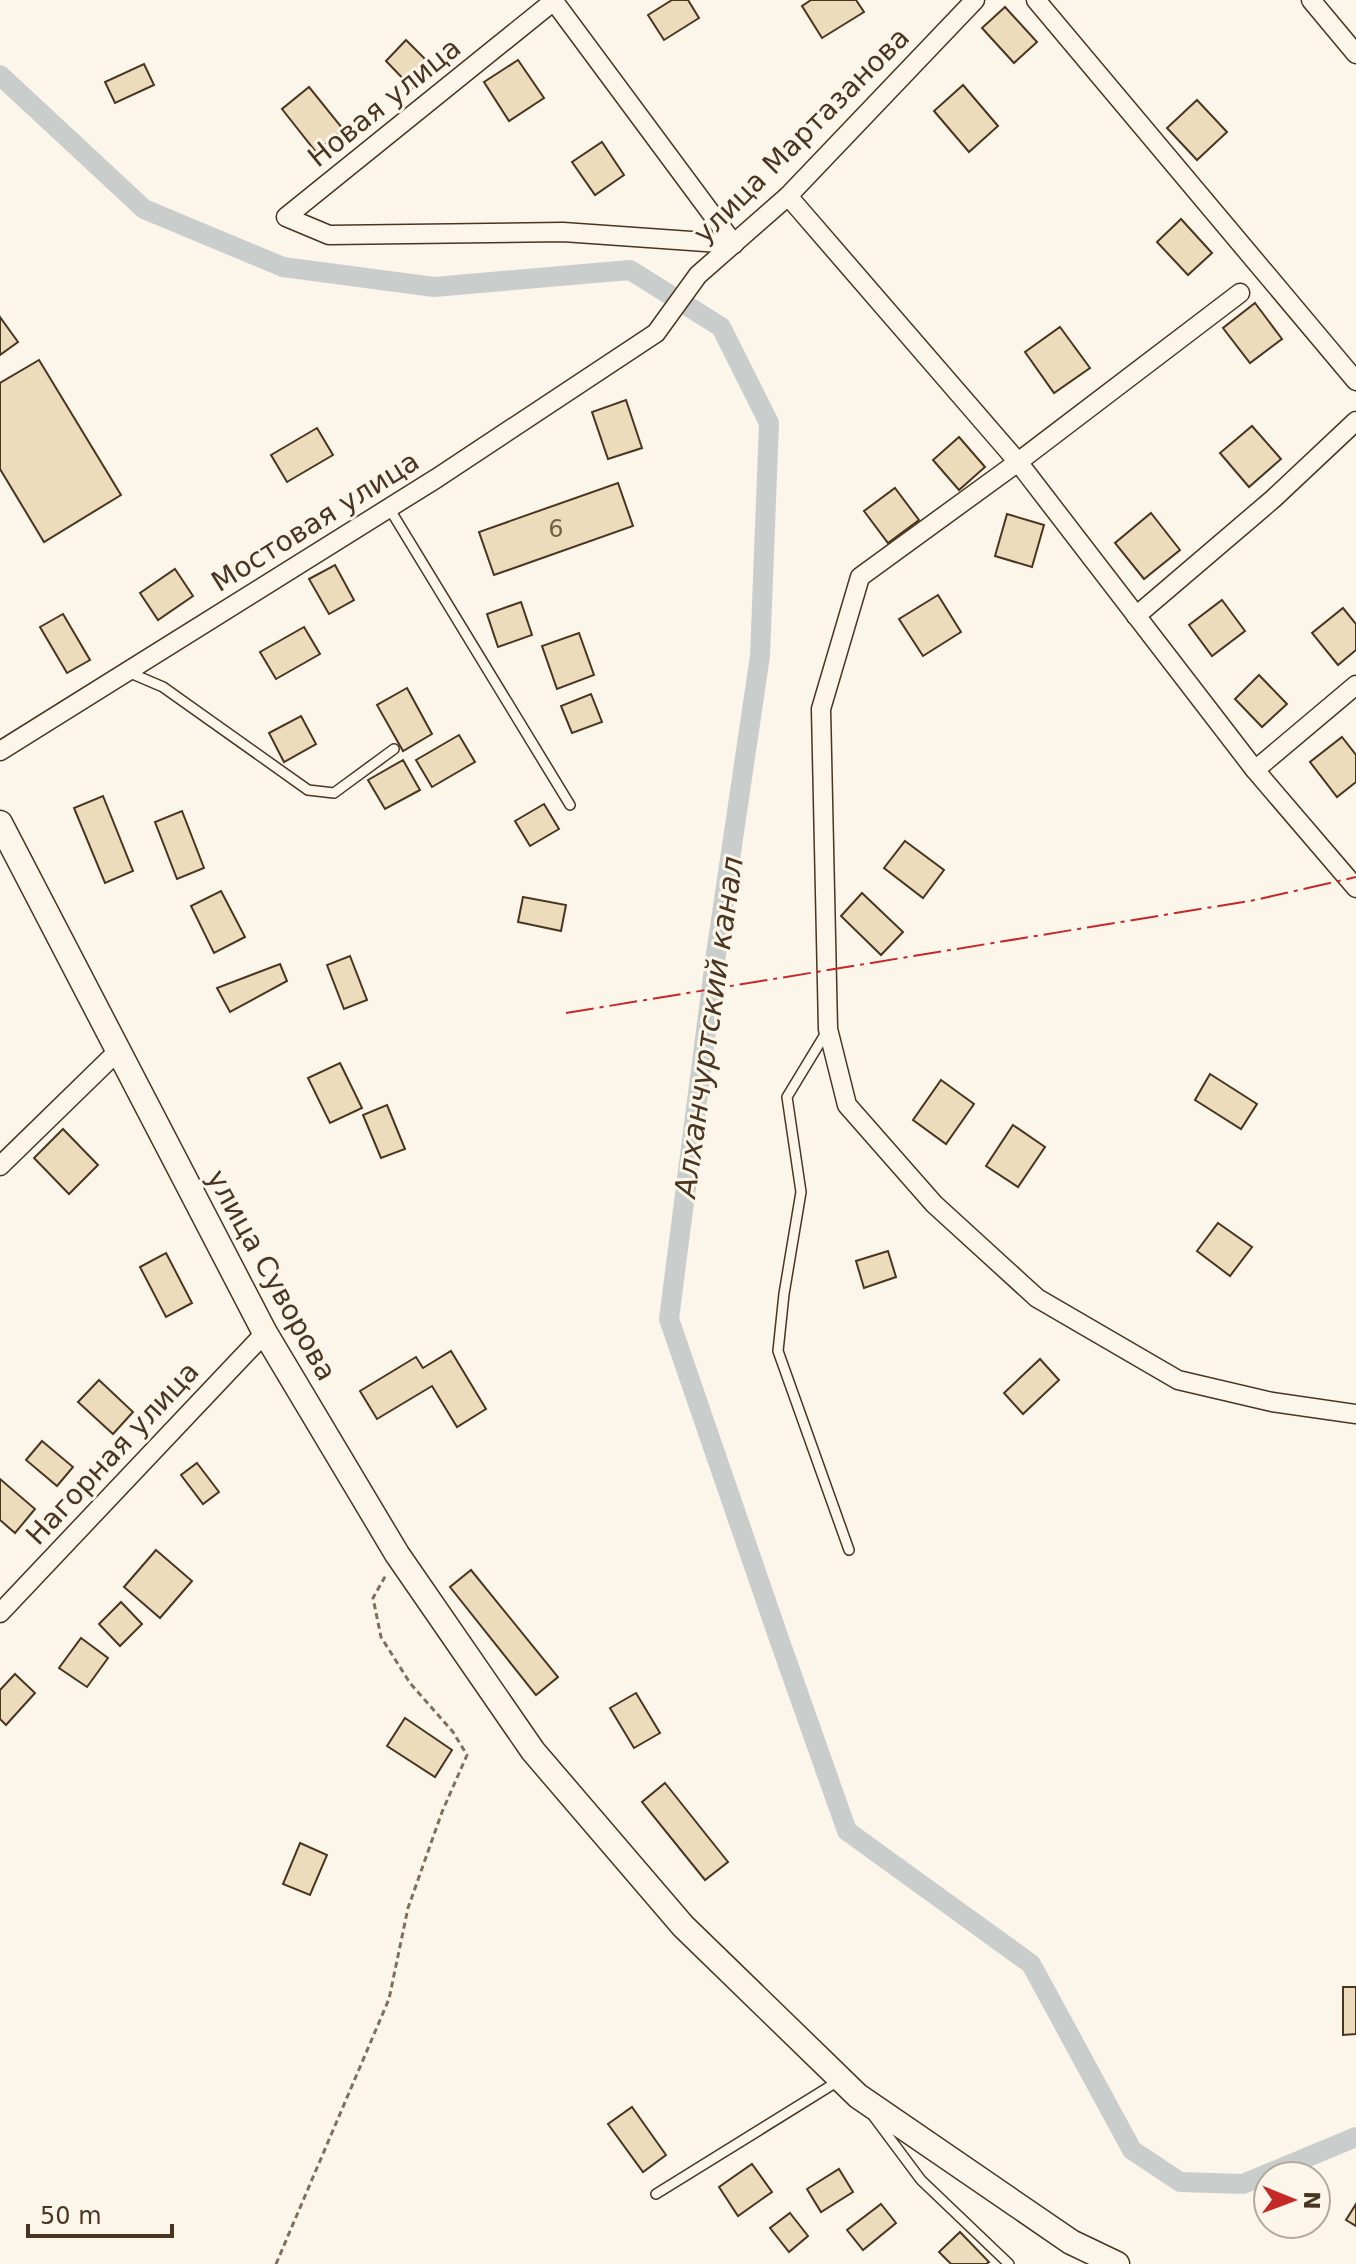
<svg xmlns="http://www.w3.org/2000/svg" width="1356" height="2264" font-family="'DejaVu Sans',sans-serif">
<rect width="100%" height="100%" fill="#fbf6e9"/>
<g fill="none" stroke-linecap="round" stroke-linejoin="round">
<!-- canal -->
<path stroke="#c9cecd" stroke-width="20" d="M0 75 144 209 283 267 434 287 630 270 721 327 769 423 760 656 715 961 669 1319 778 1636 847 1831 1031 1964 1132 2150 1180 2182 1243 2184 1356 2137"/>
</g>
<!-- building -->
<g fill="#ecdcbc" stroke="#4a3520" stroke-width="2">
<path d="M672 0H688L699 18 664 40 648 15Z"/>
<path d="M811 0H856L864 12 822 38 802 6Z"/>
<path d="M1005 7 1037 42 1014 63 982 28Z"/>
<path d="M406 40 433 67 412 88 386 61Z"/>
<path d="M518 60 544 98 509 121 484 82Z"/>
<path d="M144 64 154 85 115 103 105 82Z"/>
<path d="M963 85 998 126 969 152 934 111Z"/>
<path d="M309 87 343 129 316 152 282 109Z"/>
<path d="M1197 100 1227 132 1197 160 1167 128Z"/>
<path d="M602 142 624 175 595 195 572 162Z"/>
<path d="M1181 219 1212 253 1188 275 1157 242Z"/>
<path d="M1255 303 1282 339 1250 363 1223 328Z"/>
<path d="M0 317 18 342 0 355Z"/>
<path d="M1060 327 1090 368 1054 393 1025 352Z"/>
<path d="M39 360 121 495 44 542 0 469V383Z"/>
<path d="M626 400 642 448 608 459 592 412Z"/>
<path d="M1252 426 1281 459 1249 487 1220 453Z"/>
<path d="M317 428 333 455 287 482 271 455Z"/>
<path d="M959 437 985 467 959 490 933 460Z"/>
<path d="M618 483 633 526 494 575 479 532Z"/>
<path d="M895 488 919 520 888 543 864 511Z"/>
<path d="M1151 513 1180 550 1144 579 1115 543Z"/>
<path d="M1007 514 1044 525 1032 567 995 556Z"/>
<path d="M335 565 354 600 329 614 309 579Z"/>
<path d="M175 569 193 596 158 620 140 593Z"/>
<path d="M938 595 961 632 923 656 899 619Z"/>
<path d="M1222 600 1245 631 1212 656 1189 625Z"/>
<path d="M521 602 532 635 498 647 487 614Z"/>
<path d="M1343 608 1356 624V650L1338 665 1312 633Z"/>
<path d="M63 614 90 660 67 673 40 627Z"/>
<path d="M304 627 320 654 276 679 260 652Z"/>
<path d="M579 633 594 675 557 689 542 646Z"/>
<path d="M1259 675 1287 704 1262 727 1235 699Z"/>
<path d="M407 688 432 734 403 751 377 705Z"/>
<path d="M591 694 602 722 572 733 561 706Z"/>
<path d="M301 716 316 744 284 762 269 733Z"/>
<path d="M459 735 475 762 432 787 416 760Z"/>
<path d="M1342 737 1356 755V782L1337 797 1310 762Z"/>
<path d="M403 760 420 790 385 809 368 780Z"/>
<path d="M103 796 133 871 105 883 74 808Z"/>
<path d="M544 804 559 829 530 846 515 821Z"/>
<path d="M182 811 204 868 177 879 155 822Z"/>
<path d="M905 841 944 870 923 898 884 868Z"/>
<path d="M221 891 245 937 214 953 191 906Z"/>
<path d="M862 893 903 932 881 955 841 916Z"/>
<path d="M523 897 566 905 561 931 518 922Z"/>
<path d="M350 956 367 1000 344 1009 327 965Z"/>
<path d="M280 964 287 981 230 1012 217 988Z"/>
<path d="M340 1063 362 1108 330 1123 308 1078Z"/>
<path d="M1210 1074 1257 1104 1241 1129 1195 1100Z"/>
<path d="M941 1080 974 1104 946 1144 913 1120Z"/>
<path d="M387 1105 405 1149 381 1158 363 1115Z"/>
<path d="M1013 1125 1045 1147 1018 1187 986 1166Z"/>
<path d="M63 1129 98 1165 69 1194 34 1158Z"/>
<path d="M1218 1223 1252 1247 1230 1276 1197 1251Z"/>
<path d="M888 1251 896 1277 864 1288 856 1261Z"/>
<path d="M166 1253 192 1303 166 1317 140 1267Z"/>
<path d="M451 1351 486 1409 457 1427 432 1386 377 1419 360 1391 416 1357 423 1368Z"/>
<path d="M1040 1359 1059 1380 1023 1414 1004 1393Z"/>
<path d="M99 1380 133 1412 113 1434 78 1402Z"/>
<path d="M42 1441 73 1467 57 1486 26 1460Z"/>
<path d="M197 1463 219 1492 203 1504 181 1475Z"/>
<path d="M0 1479 35 1509 15 1533 0 1520Z"/>
<path d="M156 1550 192 1581 160 1618 124 1587Z"/>
<path d="M471 1570 558 1677 536 1695 450 1587Z"/>
<path d="M121 1602 142 1624 120 1646 99 1624Z"/>
<path d="M81 1638 108 1658 87 1687 59 1668Z"/>
<path d="M15 1674 35 1693 6 1725 0 1719V1690Z"/>
<path d="M636 1693 660 1733 634 1748 610 1708Z"/>
<path d="M405 1718 452 1750 435 1777 387 1746Z"/>
<path d="M665 1783 728 1862 705 1880 642 1802Z"/>
<path d="M300 1843 327 1855 310 1895 283 1884Z"/>
<path d="M1343 1987H1356V2034L1343 2035Z"/>
<path d="M632 2107 666 2155 643 2172 608 2124Z"/>
<path d="M752 2164 772 2192 738 2216 719 2187Z"/>
<path d="M839 2169 853 2192 821 2212 807 2189Z"/>
<path d="M881 2204 896 2223 863 2250 847 2230Z"/>
<path d="M1356 2204V2226L1346 2220Z"/>
<path d="M790 2213 808 2236 789 2252 770 2228Z"/>
<path d="M960 2232 989 2262 986 2264H951L939 2252Z"/>
</g>
<g fill="none" stroke-linecap="round" stroke-linejoin="round">
<!-- lane casing -->
<g stroke="#4a3520" stroke-width="12">
<g id="lane">
<path d="M389 508 570 805"/>
<path d="M128 672 163 687 308 790 334 793 394 749"/>
<path d="M827 1031 787 1097 801 1192 784 1294 778 1351 849 1550"/>
<path d="M874 2117 921 2180 1009 2264"/>
<path d="M656 2194 840 2080"/>
</g>
</g>
<!-- street casing -->
<g stroke="#4a3520" stroke-width="21">
<g id="street">
<path d="M553 0 734 244"/>
<path d="M555 0 286 217 329 235 563 232 734 244"/>
<path d="M1036 0 1356 381"/>
<path d="M1311 0 1356 54"/>
<path d="M788 196 1018 462 1255 770 1356 888"/>
<path d="M1240 293 1018 462 860 577 821 709 828 1029 847 1105 934 1204 1037 1298 1178 1380 1272 1402 1356 1414"/>
<path d="M1136 616 1273 499 1356 421"/>
<path d="M0 751 437 478 656 333 698 275 788 196 975 0"/>
<path d="M1255 770 1356 685"/>
<path d="M0 1166 118 1051"/>
<path d="M0 1613 265 1333"/>
</g>
</g>
<!-- secondary casing -->
<g stroke="#4a3520" stroke-width="27">
<path id="secondary" d="M0 823 265 1333 397 1554 533 1751 683 1926 858 2096 1071 2242 1117 2264"/>
</g>
<!-- path -->
<path stroke="#7f6f5c" stroke-width="3" stroke-dasharray="6 4" stroke-linecap="butt" d="M276 2264 389 1999 408 1908 442 1812 467 1755 453 1732 410 1683 381 1637 373 1598 386 1575"/>
<!-- lane -->
<use href="#lane" stroke="#fbf6e9" stroke-width="9"/>
<!-- street -->
<use href="#street" stroke="#fbf6e9" stroke-width="18"/>
<!-- secondary -->
<use href="#secondary" stroke="#fbf6e9" stroke-width="24"/>
<!-- power -->
<path stroke="#c62828" stroke-width="2" stroke-dasharray="28 6 4 6" stroke-linecap="butt" d="M566 1013 1255 900 1356 877"/>
</g>
<g text-anchor="middle" stroke-width="6" stroke-linejoin="round" paint-order="stroke">
<!-- number labels -->
<g font-size="24" fill="#725f47">
<text x="556" y="537">6</text>
</g>
<!-- street labels -->
<g font-size="28" fill="#4a3520" stroke="#fbf6e9">
<text transform="translate(384 102) rotate(-39)" y="10">Новая улица</text>
<text transform="translate(801 135) rotate(-45)" y="10">улица Мартазанова</text>
<text transform="translate(315 521) rotate(-32)" y="10">Мостовая улица</text>
<text transform="translate(272 1275) rotate(61)" y="10">улица Суворова</text>
<text transform="translate(112 1453) rotate(-47)" y="10">Нагорная улица</text>
</g>
<!-- water labels -->
<g font-size="30" font-style="italic" fill="#4a3520" stroke="#fbf6e9">
<text transform="translate(709 1027) rotate(-82)" y="10">Алханчуртский канал</text>
</g>
</g>
<!-- north arrow -->
<g transform="translate(1292 2200) rotate(91)"><circle r="38" fill="#fbf6e9" stroke="#b4a999" stroke-width="2"/>
<path d="M0-6L14 30L0 20L-14 30Z" fill="#c62828"/>
<text y="-12" font-size="22" font-weight="bold" text-anchor="middle" fill="#4a3520">N</text>
</g>
<!-- scale -->
<path d="M28 2224v12h144v-12" fill="none" stroke="#4a3520" stroke-width="4"/>
<text x="40" y="2224" font-size="24" fill="#4a3520" stroke="#fbf6e9" stroke-width="6" paint-order="stroke">50 m</text>
</svg>
